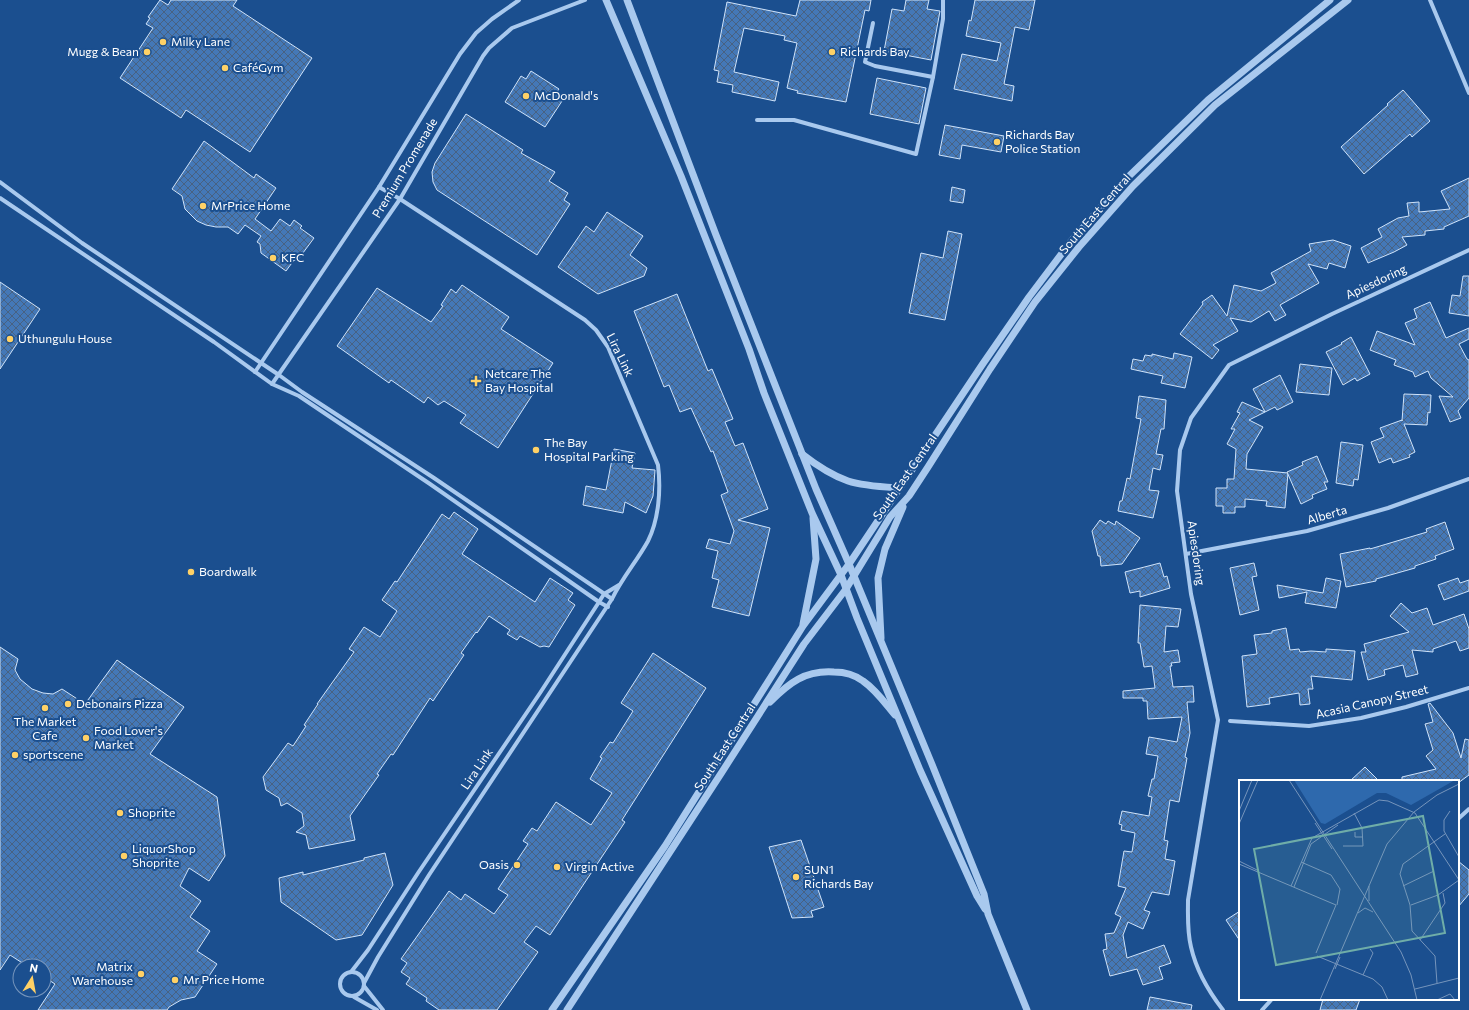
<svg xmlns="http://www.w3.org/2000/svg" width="1469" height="1010" font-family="Commissioner,sans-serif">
<defs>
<pattern id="building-cross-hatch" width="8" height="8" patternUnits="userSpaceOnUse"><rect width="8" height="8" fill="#4478b7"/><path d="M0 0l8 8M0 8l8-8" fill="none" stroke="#486282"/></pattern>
</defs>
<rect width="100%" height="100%" fill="#1b4f8f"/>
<!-- building -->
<g fill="url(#building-cross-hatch)" stroke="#cfe3fa">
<path d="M160 0 168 5 171 0H237L233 6 312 58 250 152 186 110 181 118 120 78 153 28 146 24 150 18 148 17Z"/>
<path d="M800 0H871L869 11 865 10 846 102 797 93 798 91 787 88 797 43 784 40 785 36 744 28 734 72 779 82 775 101 732 92 733 85 717 82 719 71 714 70 727 2 796 16Z"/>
<path d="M906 0H929L927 9 940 11 931 60 884 51 892 9 904 11Z"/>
<path d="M975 0H1035L1029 30 1015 27 1004 84 1014 86 1012 101 954 89 962 54 997 61 1001 43 966 36 969 20 971 21Z"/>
<path d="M531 71 559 89 556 93 564 98 545 127 505 102 521 76 526 79Z"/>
<path d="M877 78 926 88 919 124 870 114Z"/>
<path d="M1403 90 1430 121 1412 137 1410 134 1364 174 1341 147 1388 105 1387 104Z"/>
<path d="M466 114 523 150 521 153 555 172 549 181 568 193 564 200 570 204 537 255 437 190 433 182 432 172 435 163Z"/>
<path d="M945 125 1004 136 1001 152 962 145 960 159 939 155Z"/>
<path d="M204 141 254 178 256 174 276 188 255 219 271 231 280 219 290 226 294 220 302 226 300 228 314 238 297 261 294 260 286 271 261 253 260 244 257 242 261 236 245 225 238 234 228 227H216L206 225 197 221 185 209 182 196 172 189Z"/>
<path d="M1469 178V216L1444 227V229L1425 231V235L1402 237 1407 245 1394 252 1368 263 1361 248 1382 237 1378 229 1398 218 1409 216 1407 203 1419 202V212L1450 209 1441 191Z"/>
<path d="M952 187 965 190 963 203 950 201Z"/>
<path d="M607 212 643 236 630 255 647 268 644 276 598 294 558 267 586 226 594 232Z"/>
<path d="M948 231 962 234 945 320 909 313 921 253 943 258Z"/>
<path d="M1333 240 1351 246 1345 268 1329 263 1327 269 1308 264 1319 283 1280 305 1286 315 1275 321 1269 311 1251 322 1230 318 1238 331 1213 345 1219 350 1212 359 1180 334 1203 304 1202 302 1212 295 1227 316 1234 285 1261 291 1276 283 1271 273 1311 251 1309 244Z"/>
<path d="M1463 276H1469V316L1449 313 1452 295 1460 296Z"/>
<path d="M0 282 40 309 0 369Z"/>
<path d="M462 285 509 317 501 329 553 363 498 448 460 423 466 415 444 401 438 405 428 397 424 403 391 380 389 383 337 346 377 288 431 322 443 306 441 305 451 289 456 293Z"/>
<path d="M677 294 708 371 712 369 733 419 725 422 735 446 743 443 768 509 738 520 770 528 749 616 712 607 719 580 712 578 718 551 706 548 709 539 730 544 734 531 721 495 728 492 713 451 711 452 691 408 680 412 669 385 664 387 634 311Z"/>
<path d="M1430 302 1446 338 1469 328V339L1459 344 1467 359 1469 360V398L1458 411 1461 418 1450 422 1439 396 1453 397 1431 378 1428 371 1415 377 1413 372 1394 365 1396 360 1370 350 1377 331 1415 345 1405 323 1417 318 1414 309Z"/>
<path d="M1351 337 1370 374 1357 381 1355 378 1343 385 1326 352 1342 344 1341 343Z"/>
<path d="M1174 353 1192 357 1185 388 1161 383 1163 376 1131 369 1133 359 1143 361 1145 355 1152 356V354L1173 359Z"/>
<path d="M1300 364 1332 368 1329 395 1296 392Z"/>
<path d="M1280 375 1293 402 1277 410 1275 407 1265 412 1253 389Z"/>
<path d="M1404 394 1431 395 1430 413 1428 412 1427 425 1404 424 1415 452 1409 455 1410 457 1393 463 1391 458 1379 463 1371 442 1384 437 1380 428 1402 420V421Z"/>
<path d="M1139 396 1166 400 1164 429H1161L1156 454 1163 455 1160 470 1153 468 1149 490 1159 491 1153 518 1118 511 1120 501H1122L1127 478 1130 479 1141 419 1136 418Z"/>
<path d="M1242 402 1265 412 1249 420 1263 427 1247 454 1246 469 1288 473 1285 508 1266 506 1267 501 1245 499V507H1235V513H1223V506H1216V488H1227V479H1234L1236 449 1227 444 1235 429H1231L1240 413 1237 412Z"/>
<path d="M1341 442 1363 445 1358 480 1354 479 1353 486 1336 483Z"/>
<path d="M614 449 635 453 632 468 655 470 653 496 646 513 625 502 623 513 583 505 586 486 606 490Z"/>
<path d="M1317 456 1328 482H1324L1327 489 1312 495 1313 498 1301 504 1287 472 1303 465 1302 462Z"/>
<path d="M454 512 478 529 462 554 535 602 550 578 573 593 568 600 575 605 549 647 544 646 540 647 520 636 517 640 507 634 510 630 489 616 477 633 476 632 461 653 464 655 433 701 430 698 393 755 391 754 377 774 379 775 350 816 355 840 309 849 306 835 296 832 304 826 302 813 287 803 281 806 279 798 266 790 263 777 288 743 293 746 306 726 304 725 318 704H317L354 652 349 649 364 627 380 637 397 611 382 600 395 581 397 582 442 514 449 519Z"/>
<path d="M1100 520 1106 524 1108 521 1115 525 1116 521 1140 538 1122 564 1101 566 1100 556H1098L1092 531Z"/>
<path d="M1445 522 1454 549 1435 556 1436 559 1415 566V568L1376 579V581L1346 587 1340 554 1370 548V549L1427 532 1426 529Z"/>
<path d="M1160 563 1164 577 1167 576 1170 588 1140 597V591L1130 593 1125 572Z"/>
<path d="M1254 563 1257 576 1252 577 1259 610 1240 615 1230 568Z"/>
<path d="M1326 578 1341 581 1336 608 1305 603 1307 592 1279 598 1277 585 1323 593Z"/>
<path d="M1458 578 1460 583 1469 580V591L1444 600 1438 585Z"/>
<path d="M1401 603 1412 613 1427 608 1433 625 1464 614 1469 629V648L1460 651 1456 641 1433 649V652L1412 650 1418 674 1406 677 1403 665 1384 670 1385 675 1368 680 1361 652H1366L1364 644 1409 632 1390 616Z"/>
<path d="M1140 605 1181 609 1178 627 1166 626 1164 652 1178 650 1180 662 1171 663 1172 666H1170L1173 687 1193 686 1194 702H1187L1190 733 1185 757 1187 758 1179 802 1170 800 1164 840 1168 841 1165 859 1175 861 1169 895 1152 892 1144 910 1150 912 1143 929 1128 922 1123 935 1127 958 1164 945 1171 963 1159 967 1163 979 1143 985 1137 969 1110 976 1103 950 1107 949 1105 934 1114 933 1121 917 1115 914 1126 888 1118 886 1124 851 1132 852 1135 833 1121 830 1122 825 1119 824 1122 811 1149 816 1152 797 1148 796 1152 779H1154L1158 756 1146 754 1149 737 1177 742 1182 717 1148 719 1147 701H1143V698H1123V691L1155 688 1152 666 1144 667 1140 643H1138Z"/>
<path d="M1286 628 1290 650 1299 649 1300 652 1311 651 1326 652V649L1355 651 1352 680 1311 676 1313 689H1308L1310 704 1300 705 1299 693 1269 698 1270 704 1247 707 1242 656 1257 654 1254 635 1272 633V631Z"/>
<path d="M0 647 18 659 15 670 20 679 32 689 43 693 53 694 62 689 85 704 117 660 184 707 150 754 217 797 225 856 209 881 189 868 180 886 201 901 190 917 210 931 197 951 217 964 195 997 181 1000 169 1007 167 1010H38L55 984 44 977V966H27L10 955 0 970Z"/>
<path d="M653 653 706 688 622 820 625 822 550 935 536 926 524 942 538 952 497 1010H439L426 1001 427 998 406 984 410 978 401 972 407 963 401 959 449 891 461 900 465 894 494 914 508 895 498 889 528 844 523 841 532 828 537 831 556 802 591 825 612 793 590 779 602 758 600 757 610 742 613 743 633 711 621 703Z"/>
<path d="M1430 703 1453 733 1461 758 1465 739 1469 740V775L1458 783V781H1402V777L1436 769 1426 756 1433 750 1425 724 1433 722 1428 704Z"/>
<path d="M1365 767 1379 781H1350Z"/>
<path d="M801 840 824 907 811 911 813 917 792 918 769 847Z"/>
<path d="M385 853 393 885 362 935 336 940 281 902 279 878 303 872V875L364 860V858Z"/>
<path d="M1458 861 1469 870V894L1458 907Z"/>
<path d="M1240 911V941L1226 920Z"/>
<path d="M1150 997 1192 1005 1191 1010H1147Z"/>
<path d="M1323 999H1360L1356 1010H1320Z"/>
</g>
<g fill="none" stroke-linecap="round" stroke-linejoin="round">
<!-- minor -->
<g stroke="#a9c9ee" stroke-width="4">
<path d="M1430 0 1469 93"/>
<path d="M873 23 865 62 875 66 933 77"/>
<path d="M757 120H794L916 154 933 77 943 19V0"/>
<path d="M0 182 82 243 279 375 302 392 434 478 612 599 429 875 378 957 364 983"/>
<path d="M379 187 400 199 585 320 596 330 608 347 658 465C661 489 659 519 648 541 637 561 622 578 612 599"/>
<path d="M0 198 214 342 272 384 299 396 430 484 599 602 540 693 418 873 368 950 351 972"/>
<path d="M255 372 379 187 460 54 476 33 492 19 519 0"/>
<path d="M272 384 400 199 483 56 489 48 512 28 585 0"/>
<path d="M1186 554 1307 531 1388 508 1469 479"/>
<path d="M608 607 599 602 604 594 619 585"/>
<path d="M1230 721 1309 726 1361 718 1406 707 1469 688"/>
<path d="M1458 819 1469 809"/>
<circle cx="352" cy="984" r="12"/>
<path d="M364 986 383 1010"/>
<path d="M354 997 377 1010"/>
<path d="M1223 1010C1209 992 1196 969 1191 947 1187 931 1188 915 1188 900L1218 720 1191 594 1177 491 1180 450 1191 418 1229 365 1332 314 1469 250"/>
<path d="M1262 1010 1272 999"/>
</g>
<!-- tertiary -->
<g stroke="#a9c9ee" stroke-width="7">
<path d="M606 0 681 176 729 298 749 349 764 393 812 513 841 575 857 618 920 770 977 896 985 909"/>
<path d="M627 0 716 235 816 489 849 564 931 762 984 894 988 914 1027 1010"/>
<path d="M802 454C816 465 831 475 848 481 863 486 884 487 899 488"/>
<path d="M803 624 816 559 813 518"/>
<path d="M881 638 878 578 885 549 903 507"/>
<path d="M770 702C789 683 805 670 834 672 844 672 855 675 863 681 876 690 885 703 895 715"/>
<path d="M552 1010 665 846 803 626 849 564 982 365 1029 297 1072 240 1126 179 1208 100 1330 0"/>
<path d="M567 1010 722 772 804 644 846 589 890 517 909 496 928 467 990 369 1035 302 1079 247 1133 186 1215 105 1348 0"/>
</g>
</g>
<!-- markers -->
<g fill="#ffd166" stroke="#1b4f8f" stroke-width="1.5">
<circle cx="163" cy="42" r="4"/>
<circle cx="147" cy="52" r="4"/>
<circle cx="832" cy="52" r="4"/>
<circle cx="225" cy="68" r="4"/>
<circle cx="526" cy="96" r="4"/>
<circle cx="997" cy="142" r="4"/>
<circle cx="203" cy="206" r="4"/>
<circle cx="273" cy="258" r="4"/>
<circle cx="10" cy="339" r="4"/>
<path d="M474 375h4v4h4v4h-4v4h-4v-4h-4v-4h4z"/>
<circle cx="536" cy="450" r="4"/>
<circle cx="191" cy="572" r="4"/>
<circle cx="68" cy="704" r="4"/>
<circle cx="45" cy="708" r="4"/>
<circle cx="86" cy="738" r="4"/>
<circle cx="15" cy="755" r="4"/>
<circle cx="120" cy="813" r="4"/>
<circle cx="124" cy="856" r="4"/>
<circle cx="517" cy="865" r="4"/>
<circle cx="557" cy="867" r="4"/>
<circle cx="796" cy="877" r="4"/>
<circle cx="141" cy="974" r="4"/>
<circle cx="175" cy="980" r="4"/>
</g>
<g text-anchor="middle" stroke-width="4" stroke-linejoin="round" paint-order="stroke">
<!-- poi labels -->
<g font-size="12" fill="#fff" stroke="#1b4f8f" text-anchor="start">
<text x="171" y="46">Milky Lane</text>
<text x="139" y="56" text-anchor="end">Mugg &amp; Bean</text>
<text x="840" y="56">Richards Bay</text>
<text x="233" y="72">CaféGym</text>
<text x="534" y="100">McDonald's</text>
<text x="1005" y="139">Richards Bay<tspan x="1005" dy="14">Police Station</tspan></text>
<text x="211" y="210">MrPrice Home</text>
<text x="281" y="262">KFC</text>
<text x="18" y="343">Uthungulu House</text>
<text x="485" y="378">Netcare The<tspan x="485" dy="14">Bay Hospital</tspan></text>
<text x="544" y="447">The Bay<tspan x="544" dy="14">Hospital Parking</tspan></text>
<text x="199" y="576">Boardwalk</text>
<text x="76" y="708">Debonairs Pizza</text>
<text x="45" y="726" text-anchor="middle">The Market<tspan x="45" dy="14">Cafe</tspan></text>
<text x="94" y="735">Food Lover's<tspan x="94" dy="14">Market</tspan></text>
<text x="23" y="759">sportscene</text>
<text x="128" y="817">Shoprite</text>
<text x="132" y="853">LiquorShop<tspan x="132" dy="14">Shoprite</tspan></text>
<text x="509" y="869" text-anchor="end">Oasis</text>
<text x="565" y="871">Virgin Active</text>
<text x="804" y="874">SUN1<tspan x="804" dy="14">Richards Bay</tspan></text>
<text x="133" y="971" text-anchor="end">Matrix<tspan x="133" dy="14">Warehouse</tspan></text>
<text x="183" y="984">Mr Price Home</text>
</g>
<!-- street labels -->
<g font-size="12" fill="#fff" stroke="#1b4f8f">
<text transform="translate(405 168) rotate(-59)" y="4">Premium Promenade</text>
<text transform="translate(1095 214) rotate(-49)" y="4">South East Central</text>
<text transform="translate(1376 282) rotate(-25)" y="4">Apiesdoring</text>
<text transform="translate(620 355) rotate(64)" y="4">Lira Link</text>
<text transform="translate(905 477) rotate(-55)" y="4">South East Central</text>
<text transform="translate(1327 515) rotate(-16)" y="4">Alberta</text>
<text transform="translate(1196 553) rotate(82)" y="4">Apiesdoring</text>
<text transform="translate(1372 702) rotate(-13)" y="4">Acasia Canopy Street</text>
<text transform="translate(725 747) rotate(-57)" y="4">South East Central</text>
<text transform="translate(477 769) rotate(-56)" y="4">Lira Link</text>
</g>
</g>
<!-- overview -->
<g transform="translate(1239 780)">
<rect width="220" height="220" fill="#1b4f8f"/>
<path d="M55 0H216L172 25 147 13H138L86 44 82 43Z" fill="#2e69ad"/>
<path fill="none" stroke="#7695bc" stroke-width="1" d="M50 0 162 172 172 195 178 220M0 31 13 0M211 31 205 40V51L220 77M76 43 93 69M0 44 19 0M116 52V57H124M104 66H124L123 48 115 33M0 81 18 90M62 82 92 95 101 109 98 125M0 84 97 125 77 173M52 106 73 58 140 20 149 21 176 33 220 100M164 106 195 91M55 107 72 64 99 45M130 121V106M172 125 199 115 220 100M119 133 126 128 134 132M181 160 206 123 204 113M78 176 134 199 143 207 149 220M96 189 101 177M124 195 134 173 131 169M198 203 196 176 173 151 171 125 161 94 164 84 206 54M176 209 220 198M81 220 148 64 175 32 198 15 220 4M198 220 211 214 216 220"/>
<path fill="#6fada8" fill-opacity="0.15" stroke="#6fada8" stroke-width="2" d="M184 36 206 153 37 185 15 69Z"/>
<rect width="220" height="220" fill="none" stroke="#fff" stroke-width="2"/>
</g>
<!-- north arrow -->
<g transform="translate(32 978) rotate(11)"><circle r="19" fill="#1b4f8f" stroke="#7695bc"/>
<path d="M0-3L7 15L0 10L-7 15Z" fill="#ffd166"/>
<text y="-6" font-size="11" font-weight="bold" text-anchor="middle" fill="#ffffff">N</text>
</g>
</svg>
